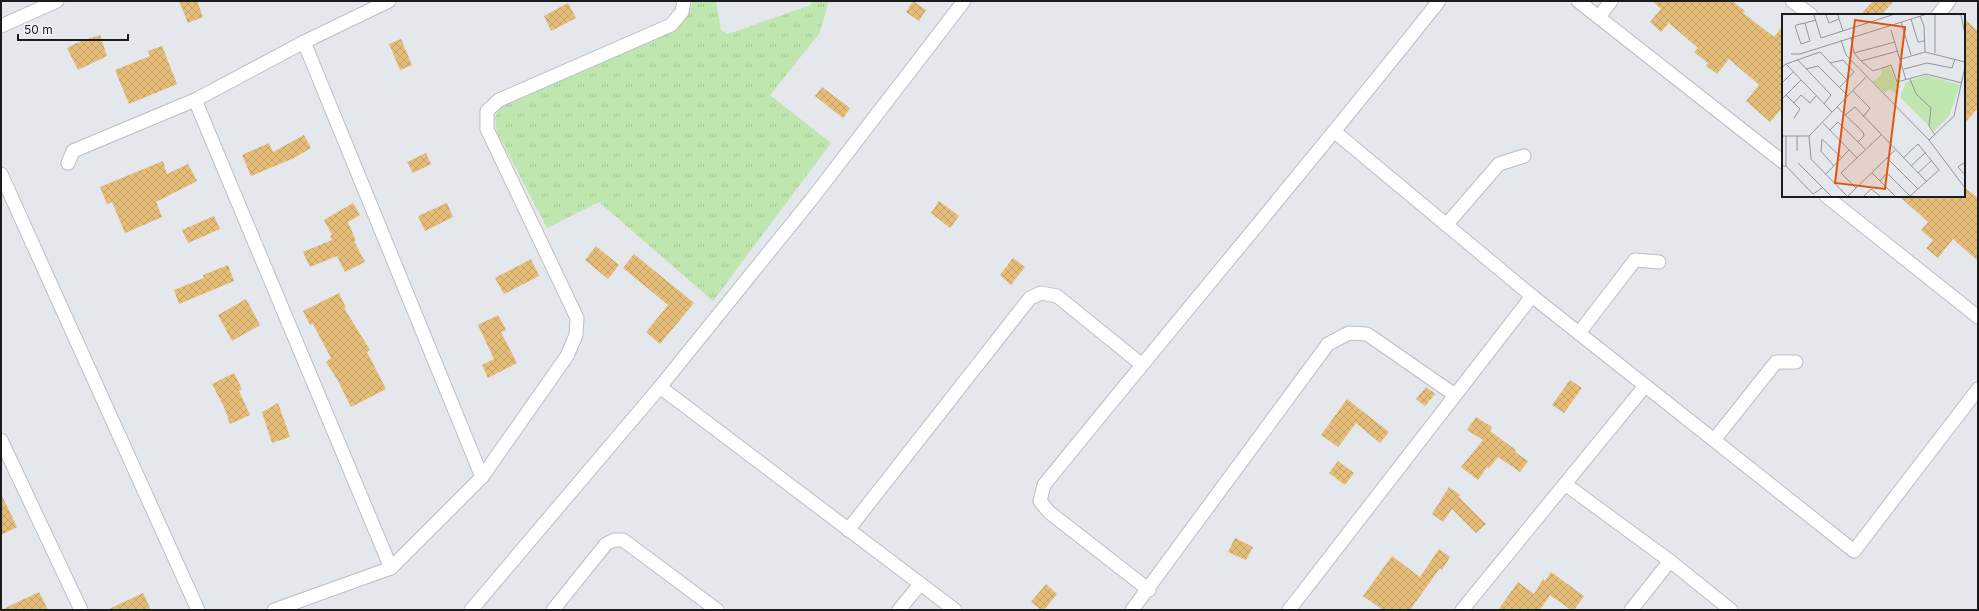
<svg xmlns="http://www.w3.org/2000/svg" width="1979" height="611" font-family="Inter,sans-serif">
<defs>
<pattern id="grass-tufts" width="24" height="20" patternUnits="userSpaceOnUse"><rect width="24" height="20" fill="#bee6ae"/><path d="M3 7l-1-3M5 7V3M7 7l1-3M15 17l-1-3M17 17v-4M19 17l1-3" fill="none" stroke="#a3c595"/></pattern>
<pattern id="building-cross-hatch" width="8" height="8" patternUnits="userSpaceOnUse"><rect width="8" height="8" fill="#e5bc78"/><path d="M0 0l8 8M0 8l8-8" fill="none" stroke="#c4a167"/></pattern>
</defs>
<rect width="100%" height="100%" fill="#e4e7ec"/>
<!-- grass -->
<path fill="url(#grass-tufts)" d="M693 1H716L721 30 728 34 811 5 813 1H829L819 34 770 95 831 143 713 301 599 202 547 228 497 132 495 117 503 104 673 30 688 15Z"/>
<!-- building -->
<g fill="url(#building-cross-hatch)">
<path d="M179 1H197L203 17 188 23Z"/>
<path d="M913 1 926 10 919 21 906 12Z"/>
<path d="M1652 1H1732L1745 11 1743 13 1774 37 1783 26V107L1770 122 1746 101 1759 85 1729 59 1717 74 1706 66 1708 63 1694 52 1698 48 1669 23 1661 32 1650 22 1661 9Z"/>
<path d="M1873 1H1894L1881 15H1860Z"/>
<path d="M568 3 576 18 551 31 544 16Z"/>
<path d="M1964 18 1978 31V108L1964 124Z"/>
<path d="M100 35 107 56 78 70 67 48 81 41Z"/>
<path d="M401 39 412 65 400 70 389 44Z"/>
<path d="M162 46 177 84 129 104 115 70 150 56 148 51Z"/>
<path d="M822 87 850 108 843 118 815 96Z"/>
<path d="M304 135 311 148 294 158 251 176 242 155 269 143 273 152Z"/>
<path d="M426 153 431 164 413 173 407 162Z"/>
<path d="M163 161 167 174 188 164 197 181 156 202 162 217 125 233 112 202 107 204 100 187Z"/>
<path d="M1964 187 1978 198V261L1953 239 1938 258 1926 248 1933 240 1921 230 1928 222 1899 196H1964Z"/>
<path d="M939 201 959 216 950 228 931 213Z"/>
<path d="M353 203 360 215 348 222 356 241H354L365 262 345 272 337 256 310 267 303 252 332 240 330 236 332 235 324 220Z"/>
<path d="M447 203 453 217 425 231 418 216Z"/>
<path d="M214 216 220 229 188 243 182 230Z"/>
<path d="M596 246 619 265 608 279 585 260Z"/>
<path d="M634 254 694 303 660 344 646 332 668 305 623 268Z"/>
<path d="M1013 258 1025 267 1011 285 1000 275Z"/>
<path d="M531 259 539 276 504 294 495 278Z"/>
<path d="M228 265 234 281 179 304 174 290 204 278 203 275Z"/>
<path d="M339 293 346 308H344L370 350 367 352 386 389 351 407 337 379 326 362 331 358 313 324 310 325 303 311Z"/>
<path d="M246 299 260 325 232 341 218 315Z"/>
<path d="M498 315 506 330 501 332 517 363 488 378 482 365 494 359 478 325Z"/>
<path d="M234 373 242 389 239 391 250 415 230 424 224 407 212 384Z"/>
<path d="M1570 380 1582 388 1564 413 1552 405Z"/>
<path d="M1426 387 1435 394 1425 406 1416 399Z"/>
<path d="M1347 399 1389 432 1380 443 1356 423 1338 447 1321 435Z"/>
<path d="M278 403 290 437 272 443 262 412Z"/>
<path d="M1476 417 1492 427 1490 431 1516 450 1515 452 1528 461 1520 472 1498 457 1489 468 1487 467 1478 480 1461 467 1483 440 1467 430Z"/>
<path d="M1338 461 1354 473 1345 485 1329 473Z"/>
<path d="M1449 487 1460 495 1459 497 1486 524 1476 533 1452 509 1443 522 1432 514Z"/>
<path d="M1 494 17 527 1 535Z"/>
<path d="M1235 538 1253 547 1246 560 1228 552Z"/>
<path d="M1439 549 1450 557 1442 570 1440 568 1410 610H1383L1363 596 1392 556 1420 577Z"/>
<path d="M1551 572 1584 596 1574 610H1571L1550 595 1540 610H1498L1518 582 1534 594 1543 579 1545 581Z"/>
<path d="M1046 584 1057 594 1044 610H1041L1031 602Z"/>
<path d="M39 592 48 610H1Z"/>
<path d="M143 593 151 610H107Z"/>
</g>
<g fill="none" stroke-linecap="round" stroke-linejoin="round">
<!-- street casing -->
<g stroke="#bbbec2" stroke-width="15">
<g id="street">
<path d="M1578 1 1783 162"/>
<path d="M1792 1 1811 15"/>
<path d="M1938 15 1949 1"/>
<path d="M1599 17 1611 1"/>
<path d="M1 26 57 1"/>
<path d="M304 42 482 477"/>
<path d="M195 100 391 568"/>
<path d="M1335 132 1532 296 1854 551 1978 389"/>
<path d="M68 163 73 151 195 100 304 42 389 1"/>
<path d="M1 174 198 610"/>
<path d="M1826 196 1978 317"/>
<path d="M1447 224 1499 164 1524 156"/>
<path d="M1579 333 1635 260 1659 262"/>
<path d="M660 387 955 610"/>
<path d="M1 440 81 610"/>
<path d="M1714 440 1776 362H1796"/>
<path d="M1565 484 1670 561 1731 610"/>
<path d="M848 530 1030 298 1041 293 1057 296 1141 364"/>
<path d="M1149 590 1049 512 1040 501 1044 485C1175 323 1310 164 1439 1"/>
<path d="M274 610 391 568 482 477 567 356 576 335 577 318 487 129V111L499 100 671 25 682 12 684 1"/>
<path d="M471 610 660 387 811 200 964 1"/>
<path d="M553 610 606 544 614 540H623L717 610"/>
<path d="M899 610 920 584"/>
<path d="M1132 610 1328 344 1349 333 1367 334 1455 395"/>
<path d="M1289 610 1532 296"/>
<path d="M1462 610 1645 386"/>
<path d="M1631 610 1670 561"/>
</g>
</g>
<!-- street -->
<use href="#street" stroke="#fff" stroke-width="13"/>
</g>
<!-- overview -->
<g transform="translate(1782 14)">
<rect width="183" height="183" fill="#e4e7ec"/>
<path d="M108 52 114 68 119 72 118 74 113 72 116 81 107 75 103 79 91 68 100 60 99 55ZM144 61 178 71 167 102 152 117 118 83 124 68Z" fill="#bee6ae"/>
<path fill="none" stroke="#939599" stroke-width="1" d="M32 1 39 24 110 1M44 1 47 9 57 5 56 1M153 1V39M179 1 183 20M138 2 142 12 143 38M57 5 61 17M129 5 136 28 142 27M119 8 129 41M23 9 28 27 19 30 13 12 14 11 23 9 34 6M109 16 124 66M69 23 72 39 79 47 91 57 109 51 115 68 144 60 180 69M59 26 64 41 147 126 183 174M72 39 113 28M9 40H18L142 1M15 45 49 81 42 90M119 45 143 38 183 48M79 47 116 37M48 49 61 46 72 58 57 74M4 50 50 98M0 53 4 50 38 38 65 66M24 55 36 52 66 82M122 55 145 49 170 54 173 45M128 65 134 80 149 94 147 112 153 121M0 69 11 58M71 77 88 94 81 103M4 81 18 95 12 104M0 85 19 66M12 89 19 81 28 89 34 82M55 93 81 118 82 122 76 128M63 101 73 93 145 168M41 109 75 144M48 116 56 108 83 135M0 122H27L84 63M27 122 29 145 65 182M147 126 172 102 183 53M15 137V122M105 144 136 175M121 144 136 130 157 156 128 182M183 148 176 153 183 161M16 149 49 182M0 152H4L31 180 40 174M4 152V122M52 152 39 137 40 125 60 144M129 152 144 138M90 159 113 182M136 159 150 146M44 160 67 136M98 167 105 159 128 182M74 174 59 159 99 121M66 182 113 136M82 182 89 175 98 182"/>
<path fill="#de560d" fill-opacity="0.15" stroke="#de560d" stroke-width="2" d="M73 6 123 13 103 175 53 169Z"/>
<rect width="183" height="183" fill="none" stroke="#1a1b1d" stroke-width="2"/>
</g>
<!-- border -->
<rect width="1979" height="611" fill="none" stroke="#1a1b1d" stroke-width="4"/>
<!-- scale -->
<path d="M18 34v6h110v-6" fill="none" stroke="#1a1b1d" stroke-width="2"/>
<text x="24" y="34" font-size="12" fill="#1a1b1d" stroke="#f2f5f9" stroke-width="3" paint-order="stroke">50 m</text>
</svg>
